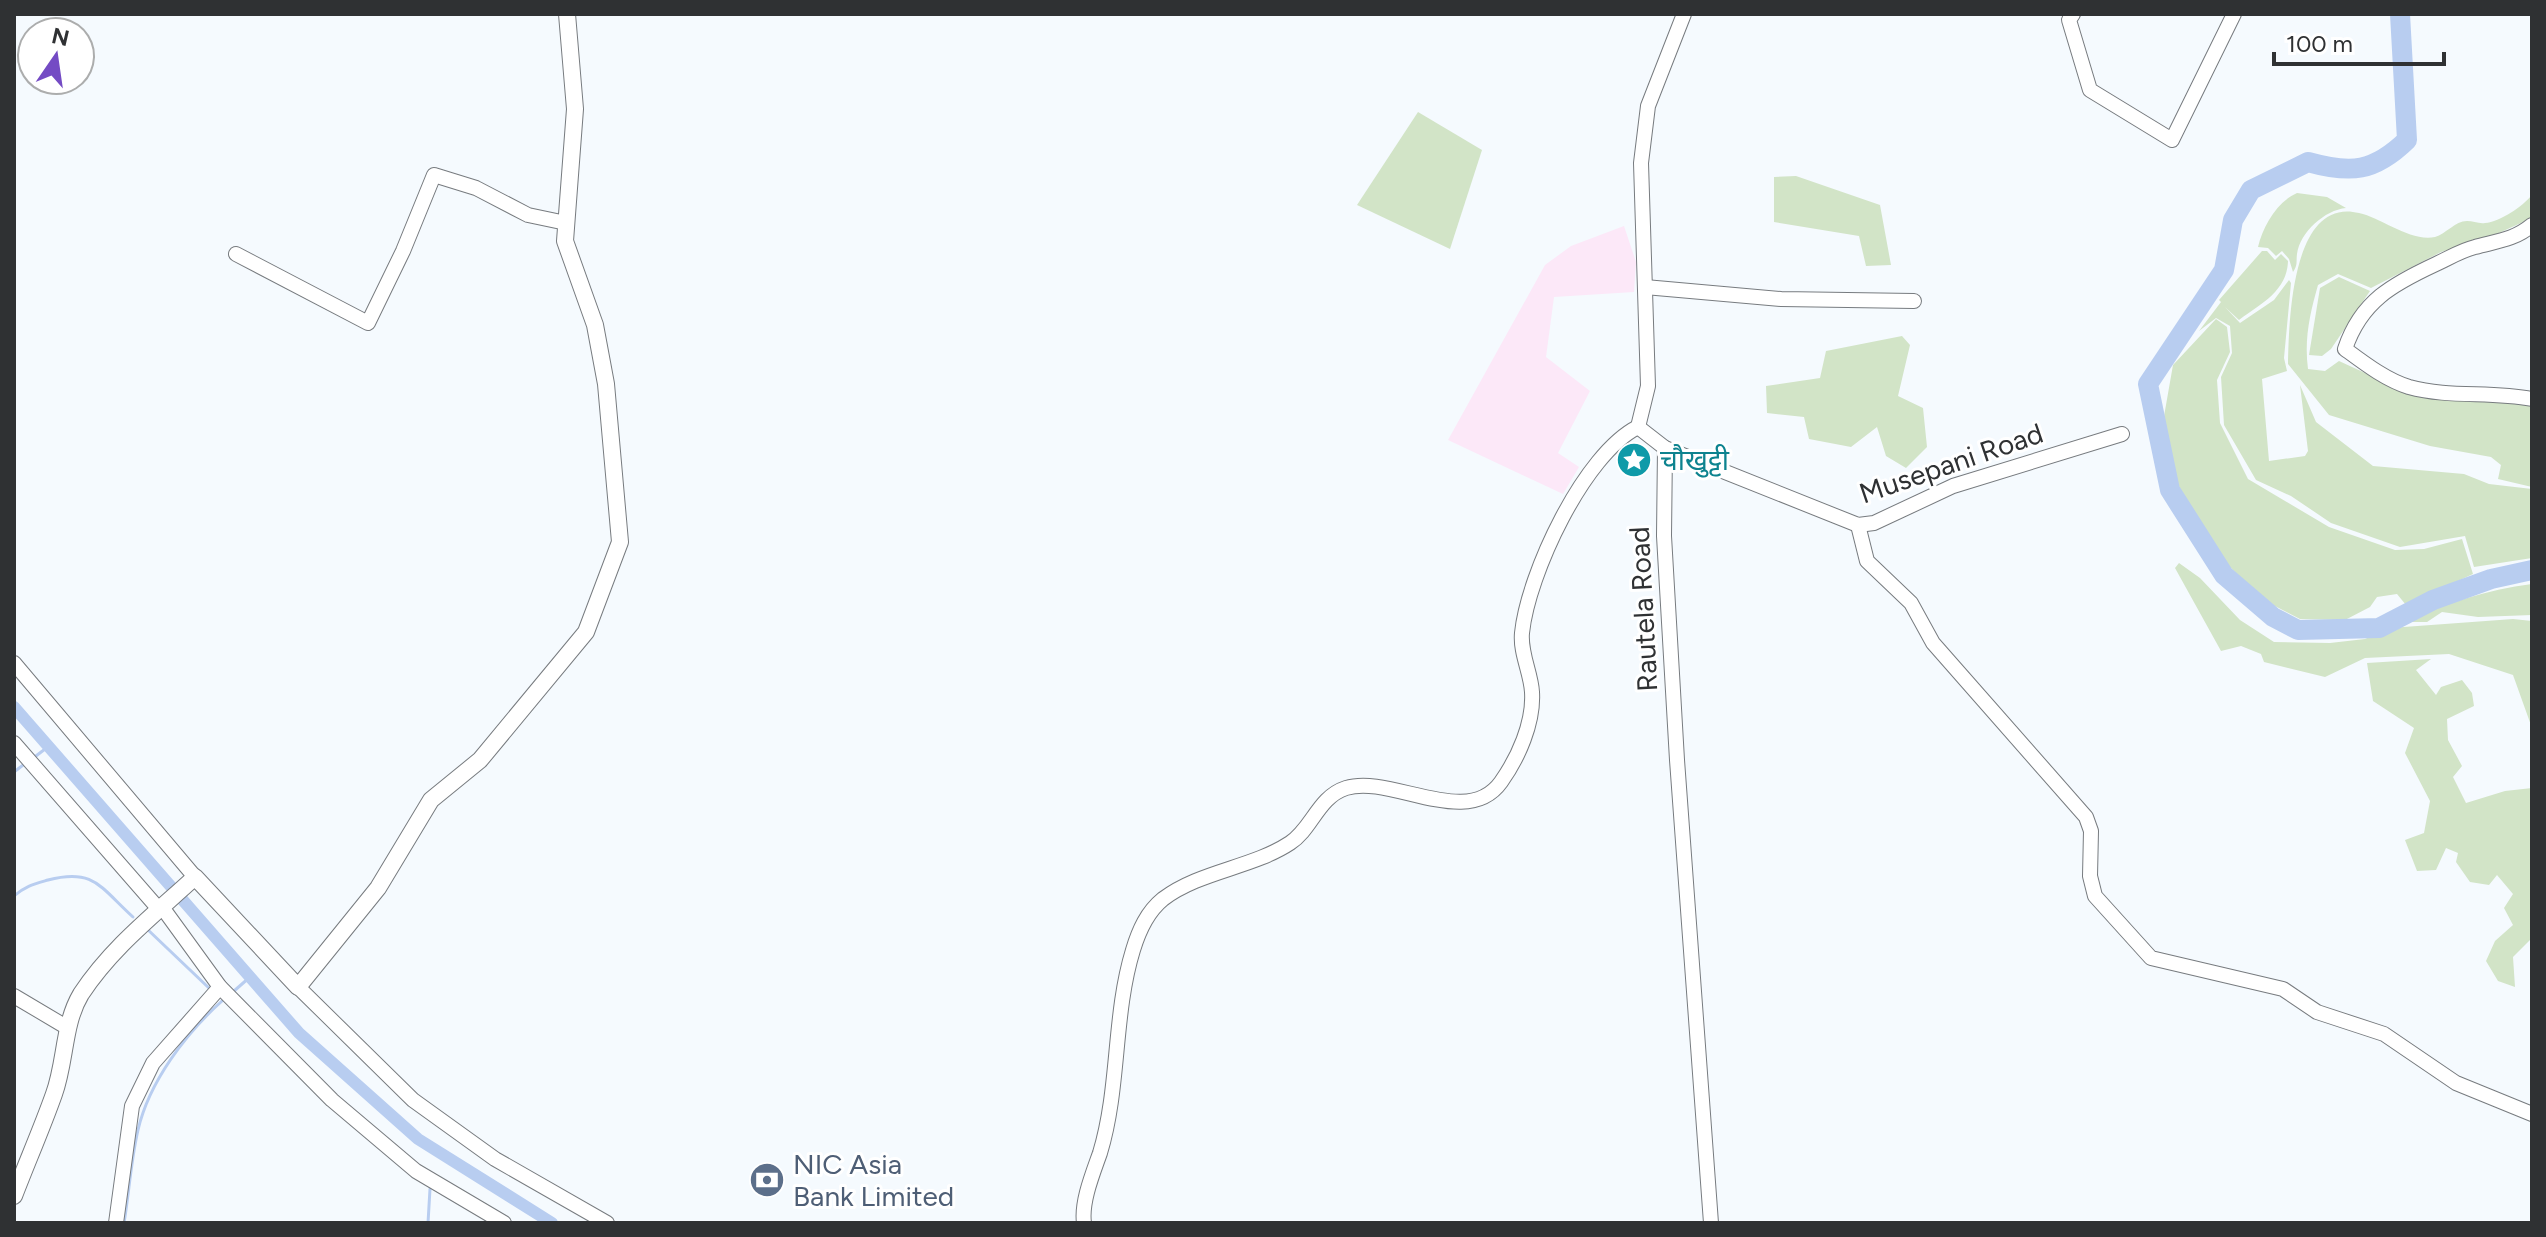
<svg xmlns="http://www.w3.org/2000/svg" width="2546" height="1237" font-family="Figtree,'Noto Sans Devanagari',sans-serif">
<rect width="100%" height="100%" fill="#f5fafe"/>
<!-- industrial -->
<path fill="#fce8f8" d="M1624 226 1636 262 1634 292 1554 297 1546 357 1590 391 1558 453 1579 467 1563 494 1448 440 1545 265 1571 246Z"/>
<!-- green -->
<g fill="#d2e4c7">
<path d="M1418 112 1482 150 1450 249 1357 205Z"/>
<path d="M1796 176 1880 205 1891 265 1866 266 1859 236 1774 222V177Z"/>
<path d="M2297 193 2327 197 2346 208C2325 210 2300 232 2297 254 2296 262 2298 265 2293 272L2289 259 2282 251 2276 256 2268 248 2258 247C2263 226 2277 202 2297 193Z"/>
<path d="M2532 195V218L2490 237 2441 252 2371 288 2338 274 2318 285C2310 313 2304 339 2308 369L2325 371 2339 361 2376 378 2532 404V487L2498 479 2501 465 2491 457 2430 446 2329 415 2288 364C2289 322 2291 196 2359 213 2382 218 2410 242 2435 237 2446 234 2455 221 2467 221 2473 221 2479 224 2485 223 2500 222 2523 206 2532 195Z"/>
<path d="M2262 251H2267L2275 260 2281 254 2288 261C2287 291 2262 303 2239 320L2225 307 2240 323 2274 300 2289 280 2291 283 2284 358 2287 371 2262 379 2269 461 2305 456 2308 451 2300 385 2316 422 2373 466 2464 474 2489 484 2532 489V558L2474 567 2465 536 2400 547 2331 523 2291 496 2256 480 2224 425 2221 377 2232 353 2230 326 2216 318 2199 331 2221 302 2219 300Z"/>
<path d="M2339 277 2370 291 2331 349 2322 356 2309 355 2320 288Z"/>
<path d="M2216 319 2227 327 2230 352 2217 380 2220 423 2248 479 2329 527 2395 550 2424 549 2462 539 2473 574 2406 605 2397 594 2377 597 2370 607 2345 620 2300 619 2265 601 2230 567 2202 527 2176 481 2163 422 2173 365Z"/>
<path d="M1902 336 1910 345 1898 396 1923 408 1927 447 1906 468 1886 456 1877 427 1851 447 1809 439 1804 417 1767 413 1766 386 1820 378 1826 351Z"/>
<path d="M2179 563 2200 578 2240 620 2274 642 2330 643 2365 639 2390 628 2513 619 2532 621V728L2513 675 2449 654 2365 658 2325 677 2264 662 2261 654 2241 646 2221 651 2175 568Z"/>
<path d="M2532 584V615L2478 617 2442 612 2427 622H2403C2446 603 2486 590 2532 584Z"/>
<path d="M2431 659 2416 670 2436 695 2441 687 2462 680 2472 693 2474 706 2447 719 2448 740 2462 766 2453 777 2466 803 2505 791 2532 788V938L2513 957 2515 987 2498 981 2486 961 2495 941 2513 925 2504 908 2513 894 2497 875 2489 885 2470 882 2456 862 2458 853 2446 848 2436 870 2417 871 2405 840 2424 833 2430 801 2405 753 2414 728 2373 701 2367 663Z"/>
</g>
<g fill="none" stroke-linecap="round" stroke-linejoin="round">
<!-- stream -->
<g stroke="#b8cdf0" stroke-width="3">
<path d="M32 759 49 746"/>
<path d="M14 772 27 762"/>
<path d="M14 896C25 886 34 884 48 880 94 868 100 887 133 917"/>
<path d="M146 928 210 989"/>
<path d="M234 991 250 977"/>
<path d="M124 1223C129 1193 131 1160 138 1130 149 1082 186 1033 222 1001"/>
<path d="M428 1223 430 1189"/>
</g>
<!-- canal -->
<path stroke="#b8cdf0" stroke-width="12" d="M14 707 299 1033 418 1139 552 1223"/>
<!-- river -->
<path stroke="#b8cdf0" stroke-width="20" d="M2400 14 2407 140C2374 172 2351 174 2308 162L2251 190 2233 220 2224 270 2148 384 2170 490 2224 575 2273 617 2298 630 2379 628 2433 600 2491 579 2532 570"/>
<!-- minor casing -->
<g stroke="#777b7f" stroke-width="16">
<g id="minor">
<path d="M2073 14 2069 20 2090 90 2172 140 2234 14"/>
<path d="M2532 225C2514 240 2497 241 2475 247 2462 250 2449 258 2436 264 2393 284 2361 301 2345 349 2364 363 2386 380 2409 387 2449 398 2491 391 2532 399"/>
<path d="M236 254 368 323 403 251 434 175 476 188 528 215 566 223"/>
<path d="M1645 287 1781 299 1914 301"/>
<path d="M1638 427 1665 448 1858 525 1874 523 1953 486 2122 434"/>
<path d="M1638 427 1648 386 1641 163 1648 106 1684 14"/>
<path d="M1665 448 1664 536 1677 760 1711 1223"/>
<path d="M1858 525 1867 561 1911 603 1933 643 2086 817 2091 831 2090 876 2095 896 2151 958 2283 989 2317 1012 2384 1034 2456 1083 2532 1114"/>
<path d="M14 663 195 877"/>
<path d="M14 743 157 907"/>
<path d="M162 907 220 987 332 1100 416 1171 504 1223"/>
<path d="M298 987 413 1100 495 1159 607 1223"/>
<path d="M14 996 68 1028"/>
<path d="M116 1223 132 1106 153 1063 220 987"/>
<path d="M1084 1223C1081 1202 1093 1173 1100 1153 1120 1087 1113 1015 1133 950 1139 930 1147 912 1163 899 1200 871 1252 868 1290 843 1312 829 1318 797 1346 788 1391 774 1467 830 1501 782 1518 758 1534 723 1532 692 1531 673 1520 653 1522 633 1528 574 1584 454 1638 427"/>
</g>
</g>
<!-- tertiary casing -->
<g stroke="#777b7f" stroke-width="18">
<path id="tertiary" d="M14 1196C27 1162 42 1128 54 1094 66 1061 63 1024 81 994 112 947 155 914 195 877L298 987 378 888 431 800 480 760 586 632 620 542 606 384 595 325 565 241 575 109 567 14"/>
</g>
<!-- minor -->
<use href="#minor" stroke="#fff" stroke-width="14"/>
<!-- tertiary -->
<use href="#tertiary" stroke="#fff" stroke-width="16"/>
</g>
<!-- icons -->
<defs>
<g id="sight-disc" transform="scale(1.8)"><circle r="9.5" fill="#0f9aa8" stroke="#fff"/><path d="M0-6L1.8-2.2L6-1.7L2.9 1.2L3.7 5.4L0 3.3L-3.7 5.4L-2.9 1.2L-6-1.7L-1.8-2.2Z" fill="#fff"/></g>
<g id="bank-disc" transform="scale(1.8)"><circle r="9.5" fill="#5c6f8a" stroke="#fff"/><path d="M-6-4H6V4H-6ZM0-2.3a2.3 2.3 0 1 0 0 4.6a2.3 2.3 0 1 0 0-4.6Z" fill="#fff"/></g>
</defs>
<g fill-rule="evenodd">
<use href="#sight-disc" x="1634" y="460"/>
<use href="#bank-disc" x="767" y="1180"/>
</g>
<g text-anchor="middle" stroke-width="6" stroke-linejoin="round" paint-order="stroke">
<!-- culture labels -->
<g font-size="28" fill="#0d838f" stroke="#fff" text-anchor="start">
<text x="1660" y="470">चौखुट्टी</text>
</g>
<!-- street labels -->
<g font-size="28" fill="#2f3133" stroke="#fff">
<text transform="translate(1951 463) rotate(-19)" y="10">Musepani Road</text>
<text transform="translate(1643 609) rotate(-93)" y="10">Rautela Road</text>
</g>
<!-- service labels -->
<g font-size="28" fill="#4e5e75" stroke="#fff" text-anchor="start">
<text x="793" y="1174">NIC Asia<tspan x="793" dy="32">Bank Limited</tspan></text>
</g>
</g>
<!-- border -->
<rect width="2546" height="1237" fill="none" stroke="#2f3133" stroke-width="32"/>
<!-- north arrow -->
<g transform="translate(56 56) rotate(13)"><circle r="38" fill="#ffffff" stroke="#acadad" stroke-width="2"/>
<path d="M0-6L14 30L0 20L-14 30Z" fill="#744bc4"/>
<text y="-12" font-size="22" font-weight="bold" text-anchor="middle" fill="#2f3133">N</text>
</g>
<!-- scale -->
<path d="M2274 52v12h170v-12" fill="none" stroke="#2f3133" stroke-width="4"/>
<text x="2286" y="52" font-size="24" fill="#2f3133" stroke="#ffffff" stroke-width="6" paint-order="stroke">100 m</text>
</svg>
